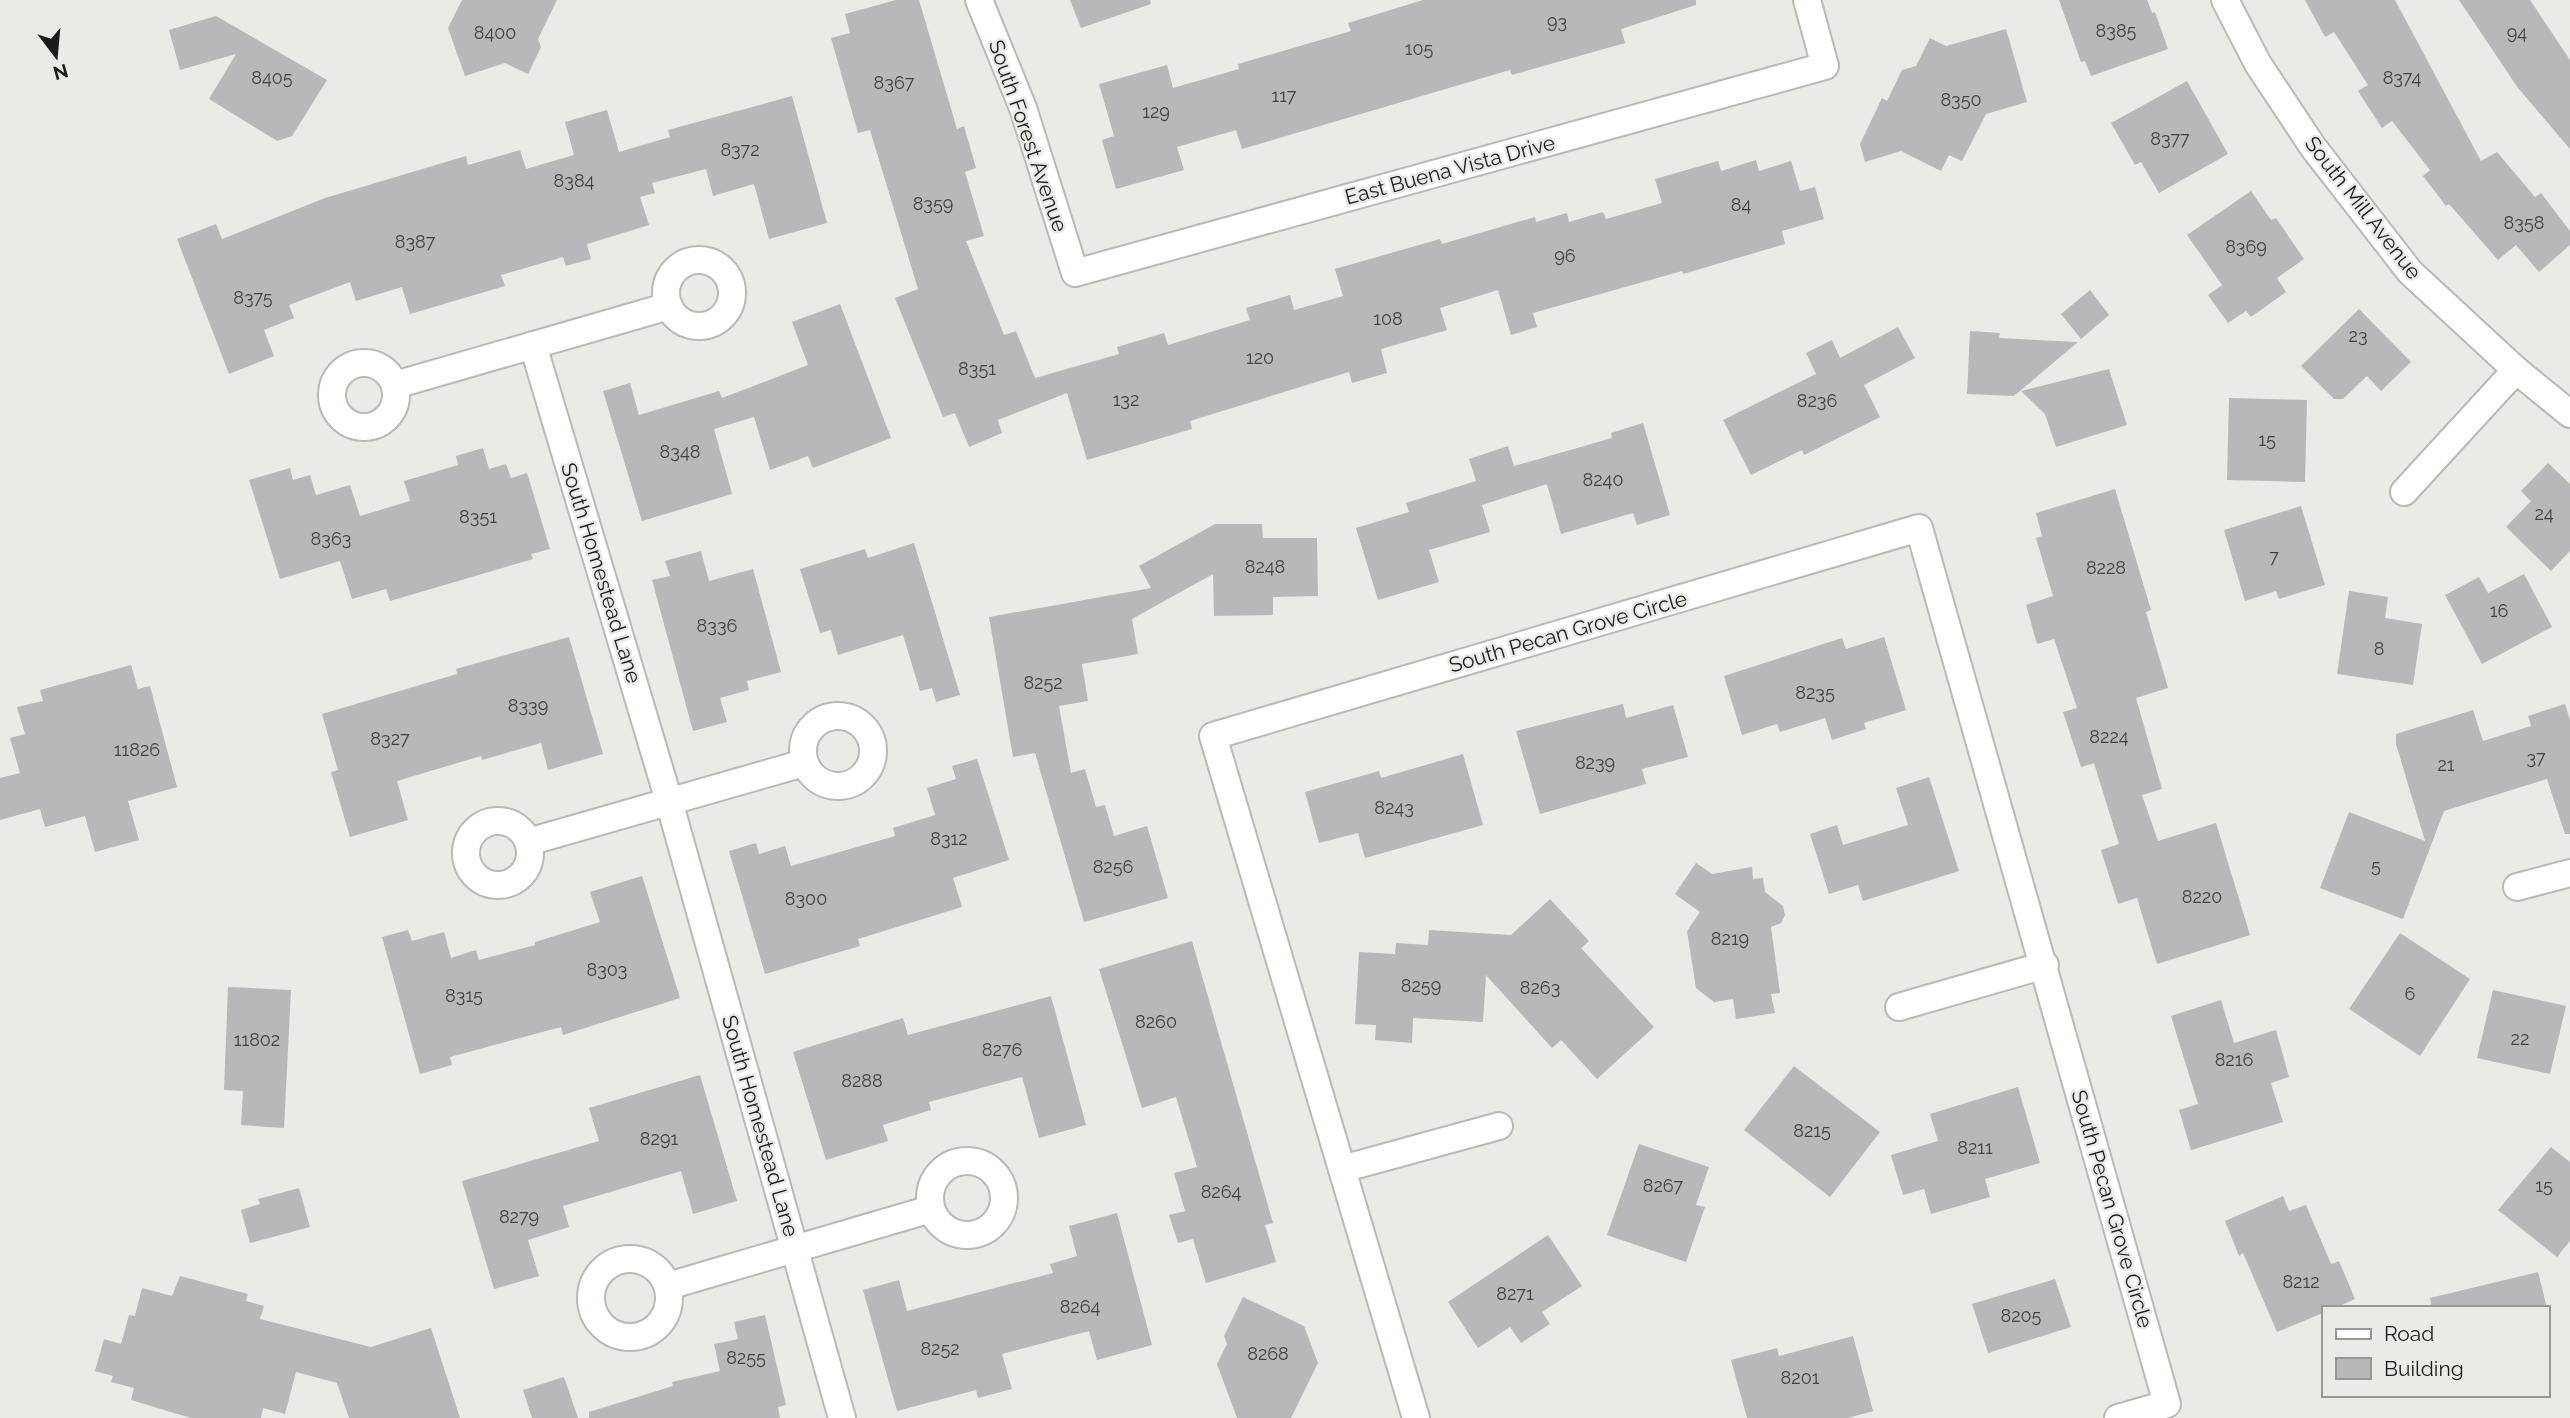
<svg xmlns="http://www.w3.org/2000/svg" width="2570" height="1418" font-family="Raleway,sans-serif">
<rect width="100%" height="100%" fill="#ebeae7"/>
<!-- building -->
<g fill="#b9b7ba">
<path d="M462 0H557L538 39 541 47 528 74 505 63 465 76 448 28Z"/>
<path d="M896 0H919L957 129 964 126 976 168 965 172 984 236 966 241 1004 335 1016 331 1035 378 1119 354 1117 347 1164 333 1168 345 1250 320 1246 308 1290 295 1294 310 1343 296 1335 269 1440 239 1442 244 1535 217 1536 222 1567 213 1569 222 1603 212 1606 219 1662 203 1655 179 1718 161 1721 171 1756 160 1759 171 1791 161 1800 191 1815 187 1824 219 1782 231 1785 244 1683 274 1682 271 1533 313 1537 327 1511 335 1498 290 1440 308 1447 330 1381 349 1387 373 1352 383 1349 372 1190 421 1192 429 1087 460 1067 393 998 420 1002 433 969 447 955 413 943 417 895 298 918 289 870 130 858 133 831 38 850 33 845 14Z"/>
<path d="M1070 0H1150L1151 4 1081 28Z"/>
<path d="M1423 0H1696V5L1621 29 1625 43 1512 75 1510 70 1242 149 1236 130 1177 147 1184 170 1116 189 1102 140 1114 136 1099 84 1167 65 1173 88 1239 69 1238 64 1351 31 1348 23Z"/>
<path d="M2059 0H2147L2152 13 2155 12 2168 49 2091 76 2085 61 2081 62Z"/>
<path d="M2305 0H2395L2481 161 2497 152 2535 197 2541 193 2570 231V245L2539 272 2516 245 2498 260 2449 204 2446 206 2423 176 2430 170 2392 121 2382 128 2358 91 2368 85 2334 32 2325 37Z"/>
<path d="M2459 0H2530L2570 60V149L2518 88Z"/>
<path d="M216 16 327 80 292 136 277 141 209 99 236 54 180 70 169 30Z"/>
<path d="M2006 29 2027 102 1986 114 1962 161 1949 155 1941 171 1901 151 1865 162 1860 144 1882 98 1887 101 1902 70 1916 66 1930 38 1946 46Z"/>
<path d="M2187 81 2228 154 2159 193 2141 162 2135 165 2111 123Z"/>
<path d="M792 96 827 223 769 239 754 184 713 196 706 169 652 183 655 193 640 197 649 225 587 244 591 259 566 266 563 257 501 275 505 286 410 314 402 287 356 301 350 282 289 305 294 318 264 330 274 356 229 374 177 239 216 224 222 239 325 198 466 156 468 165 520 150 526 169 574 155 565 122 607 110 619 152 670 137 668 130Z"/>
<path d="M2251 191 2271 220 2276 218 2304 259 2277 278 2286 292 2251 317 2246 311 2228 323 2208 295 2222 285 2187 235Z"/>
<path d="M2090 290 2109 315 2081 339 2061 314Z"/>
<path d="M840 304 891 438 813 468 808 456 770 470 754 417 714 429 732 494 642 521 603 391 630 383 639 415 719 391 722 398 808 365 792 322Z"/>
<path d="M2359 309 2411 362 2381 391 2367 376 2343 399H2334L2301 366Z"/>
<path d="M1898 327 1915 358 1864 385 1880 417 1804 455 1802 450 1751 475 1723 420 1816 374 1806 353 1832 340 1840 358Z"/>
<path d="M1970 331 2000 333 1999 338 2078 342 2014 396 1967 394Z"/>
<path d="M2109 369 2127 425 2056 447 2045 414 2021 391Z"/>
<path d="M2229 398 2307 400 2305 482 2227 480Z"/>
<path d="M1643 423 1670 515 1637 525 1633 513 1561 534 1547 484 1482 505 1490 532 1429 550 1439 582 1378 600 1356 528 1409 512 1406 503 1476 481 1469 459 1508 446 1514 466 1612 438 1611 433Z"/>
<path d="M483 448 489 469 506 464 511 478 527 473 550 549 531 554 533 559 390 601 386 589 352 599 340 561 280 579 249 480 290 468 293 480 310 475 316 495 350 485 360 516 410 501 404 481 458 465 456 456Z"/>
<path d="M2548 463 2570 484V551L2551 571 2506 527 2531 501 2521 491Z"/>
<path d="M2115 489 2151 610 2146 612 2168 688 2136 698 2162 789 2142 795 2158 841 2216 823 2250 935 2157 964 2137 898 2118 904 2101 850 2119 844 2094 763 2081 767 2063 712 2077 708 2054 639 2037 644 2026 605 2053 596 2036 538 2042 536 2036 513Z"/>
<path d="M2301 506 2325 585 2279 599 2276 591 2245 601 2224 530Z"/>
<path d="M1215 524H1262L1263 538H1317L1318 596 1273 597V615L1214 616 1213 574 1132 619 1138 654 1082 664 1088 701 1059 706 1071 773 1085 769 1096 807 1105 805 1114 836 1147 826 1168 898 1084 922 1035 753 1013 757 989 617 1151 588 1139 566Z"/>
<path d="M914 543 960 695 936 702 932 688 920 691 903 635 838 655 831 630 820 633 800 569 865 549 868 558Z"/>
<path d="M701 551 709 581 753 569 781 672 747 681 749 690 720 698 727 722 693 731 652 580 670 576 665 561Z"/>
<path d="M2524 574 2552 627 2482 664 2445 595 2479 577 2488 593Z"/>
<path d="M2349 591 2388 597 2385 618 2422 624 2413 685 2337 674Z"/>
<path d="M569 637 603 754 548 770 541 743 482 760 481 756 397 781 408 820 350 837 331 772 338 770 322 714 457 674 456 669Z"/>
<path d="M1884 637 1906 710 1864 723 1866 729 1832 740 1825 718 1780 732 1777 724 1742 735 1724 676 1842 638 1846 649Z"/>
<path d="M131 665 138 689 150 686 177 787 128 801 139 840 95 852 85 816 45 827 40 809 0 820V778L20 773 10 738 25 734 17 707 43 701 40 690Z"/>
<path d="M1623 704 1626 718 1673 705 1688 757 1642 769 1646 784 1540 814 1516 731Z"/>
<path d="M2565 704 2570 720V834H2565L2547 779 2444 811 2403 919 2320 888 2349 812 2425 841 2396 744V734L2473 710 2483 741 2531 726 2528 716Z"/>
<path d="M1463 754 1483 825 1365 858 1358 833 1319 843 1305 792 1379 771 1381 778Z"/>
<path d="M977 759 1009 860 953 878 962 907 858 939 860 946 765 974 729 851 756 843 759 854 785 846 791 866 895 836 893 828 935 815 927 788 956 779 952 766Z"/>
<path d="M1929 777 1959 871 1863 901 1858 885 1829 894 1810 834 1837 825 1843 845 1908 825 1896 788Z"/>
<path d="M1696 863 1712 874 1752 867 1753 879 1763 878 1765 892 1783 906 1785 915 1781 923 1771 927 1780 993 1771 994 1775 1013 1736 1019 1733 999 1714 1002 1696 988 1687 931 1700 912 1675 894Z"/>
<path d="M642 876 680 998 563 1035 561 1027 450 1057 452 1065 420 1074 382 937 408 930 412 941 444 932 451 958 476 950 479 960 535 945V942L600 922 590 892Z"/>
<path d="M1550 899 1589 941 1581 948 1654 1027 1597 1079 1561 1040 1552 1048 1486 975 1483 1022 1413 1018 1412 1043 1375 1040 1376 1025 1355 1024 1359 952 1395 954 1396 943 1428 945 1429 930 1511 935Z"/>
<path d="M2400 933 2470 979 2420 1056 2349 1009Z"/>
<path d="M1192 941 1273 1223 1265 1225 1276 1262 1206 1283 1193 1239 1178 1243 1169 1215 1185 1211 1174 1173 1197 1167 1176 1097 1142 1108 1099 969Z"/>
<path d="M228 987 291 990 284 1128 241 1125 243 1091 224 1090Z"/>
<path d="M2493 990 2566 1006 2550 1074 2477 1058Z"/>
<path d="M1051 996 1086 1125 1039 1138 1022 1077 929 1102 931 1110 883 1125 888 1141 826 1160 793 1052 903 1018 908 1035Z"/>
<path d="M2221 1000 2234 1043 2276 1030 2289 1077 2271 1083 2283 1122 2191 1150 2179 1110 2198 1104 2171 1016Z"/>
<path d="M1794 1066 1880 1132 1830 1197 1744 1130Z"/>
<path d="M700 1075 737 1201 693 1214 681 1171 563 1206 569 1227 528 1240 539 1276 494 1289 462 1181 599 1141 589 1108Z"/>
<path d="M2018 1087 2040 1163 1985 1179 1990 1197 1931 1214 1924 1189 1903 1195 1891 1155 1938 1141 1930 1114Z"/>
<path d="M1639 1144 1709 1167 1696 1205 1705 1207 1686 1262 1607 1235Z"/>
<path d="M2551 1147 2570 1162V1241L2557 1257 2498 1210Z"/>
<path d="M299 1188 310 1227 250 1243 241 1210 260 1204 258 1199Z"/>
<path d="M2283 1196 2289 1211 2306 1205 2331 1264 2339 1261 2355 1299 2335 1308H2323V1313L2277 1332 2243 1253 2239 1256 2225 1221Z"/>
<path d="M1117 1213 1152 1345 1097 1360 1089 1331 1002 1354 1012 1389 978 1398 976 1390 897 1411 863 1290 899 1280 907 1311 1053 1273 1050 1264 1077 1256 1069 1226Z"/>
<path d="M1548 1235 1582 1286 1542 1312 1550 1324 1521 1343 1510 1327 1478 1348 1448 1302Z"/>
<path d="M2538 1272 2547 1308H2432L2430 1298Z"/>
<path d="M180 1276 248 1294 246 1301 264 1306 260 1319 371 1347 431 1328 460 1418H349L337 1383 296 1372 285 1414 263 1408 261 1418H191L131 1400 134 1388 111 1382 113 1376 95 1371 104 1339 121 1344 129 1315 135 1316 142 1288 172 1296Z"/>
<path d="M2055 1279 2071 1327 1988 1353 1972 1304Z"/>
<path d="M1243 1297 1304 1326 1318 1363 1291 1418H1237L1217 1364 1227 1344 1224 1336Z"/>
<path d="M765 1315 786 1405 778 1407 780 1418H589V1412L673 1386 672 1382 720 1371 714 1344 738 1339 734 1322Z"/>
<path d="M1853 1336 1873 1411 1848 1418H1747L1731 1360 1777 1348 1779 1356Z"/>
<path d="M564 1377 578 1418H532L523 1390Z"/>
</g>
<g fill="none" stroke-linecap="round" stroke-linejoin="round">
<!-- street casing -->
<g stroke="#b9b9b5" stroke-width="30">
<g id="street">
<path d="M979 0 1023 108 1075 273 1825 66 1807 0"/>
<path d="M2225 0 2258 64 2313 147 2410 272 2516 370 2570 414"/>
<circle cx="699" cy="293" r="33"/>
<path d="M533 345 669 801 842 1418"/>
<circle cx="364" cy="395" r="32"/>
<path d="M395 385 669 306"/>
<path d="M2404 492 2516 370"/>
<circle cx="838" cy="751" r="35"/>
<circle cx="498" cy="853" r="32"/>
<path d="M528 842 804 763"/>
<path d="M2517 887 2570 873"/>
<path d="M1899 1007 2045 965"/>
<circle cx="967" cy="1198" r="37"/>
<path d="M1342 1169 1499 1126"/>
<circle cx="630" cy="1298" r="39"/>
<path d="M668 1286 931 1209"/>
<path d="M1416 1418 1213 736 1919 528 2167 1404 2118 1418"/>
</g>
</g>
<!-- street -->
<use href="#street" stroke="#fff" stroke-width="26"/>
</g>
<g text-anchor="middle" stroke-width="5" stroke-linejoin="round" paint-order="stroke">
<!-- number labels -->
<g font-size="18" fill="#424241">
<text x="1557" y="28">93</text>
<text x="2116" y="37">8385</text>
<text x="495" y="39">8400</text>
<text x="2517" y="39">94</text>
<text x="1419" y="55">105</text>
<text x="272" y="84">8405</text>
<text x="2402" y="84">8374</text>
<text x="894" y="89">8367</text>
<text x="1284" y="102">117</text>
<text x="1961" y="106">8350</text>
<text x="1156" y="118">129</text>
<text x="2170" y="145">8377</text>
<text x="740" y="156">8372</text>
<text x="574" y="187">8384</text>
<text x="933" y="210">8359</text>
<text x="1741" y="211">84</text>
<text x="2524" y="229">8358</text>
<text x="415" y="248">8387</text>
<text x="2246" y="253">8369</text>
<text x="1565" y="262">96</text>
<text x="253" y="304">8375</text>
<text x="1388" y="325">108</text>
<text x="2358" y="342">23</text>
<text x="1260" y="364">120</text>
<text x="977" y="375">8351</text>
<text x="1126" y="406">132</text>
<text x="1817" y="407">8236</text>
<text x="2267" y="446">15</text>
<text x="680" y="458">8348</text>
<text x="1603" y="486">8240</text>
<text x="2544" y="520">24</text>
<text x="478" y="523">8351</text>
<text x="331" y="545">8363</text>
<text x="2274" y="563">7</text>
<text x="1265" y="573">8248</text>
<text x="2106" y="574">8228</text>
<text x="2499" y="617">16</text>
<text x="717" y="632">8336</text>
<text x="2379" y="655">8</text>
<text x="1043" y="689">8252</text>
<text x="1815" y="699">8235</text>
<text x="528" y="712">8339</text>
<text x="2109" y="743">8224</text>
<text x="390" y="745">8327</text>
<text x="137" y="756">11826</text>
<text x="2536" y="764">37</text>
<text x="1595" y="769">8239</text>
<text x="2446" y="771">21</text>
<text x="1394" y="814">8243</text>
<text x="949" y="845">8312</text>
<text x="2376" y="872">5</text>
<text x="1113" y="873">8256</text>
<text x="2202" y="903">8220</text>
<text x="806" y="905">8300</text>
<text x="1730" y="945">8219</text>
<text x="607" y="976">8303</text>
<text x="1421" y="992">8259</text>
<text x="1540" y="994">8263</text>
<text x="2410" y="1000">6</text>
<text x="464" y="1002">8315</text>
<text x="1156" y="1028">8260</text>
<text x="2520" y="1045">22</text>
<text x="257" y="1046">11802</text>
<text x="1002" y="1056">8276</text>
<text x="2234" y="1066">8216</text>
<text x="862" y="1087">8288</text>
<text x="1812" y="1137">8215</text>
<text x="659" y="1145">8291</text>
<text x="1975" y="1154">8211</text>
<text x="1663" y="1192">8267</text>
<text x="2544" y="1192">15</text>
<text x="1221" y="1198">8264</text>
<text x="519" y="1223">8279</text>
<text x="2301" y="1288">8212</text>
<text x="1515" y="1300">8271</text>
<text x="1080" y="1313">8264</text>
<text x="2021" y="1322">8205</text>
<text x="940" y="1355">8252</text>
<text x="1268" y="1360">8268</text>
<text x="746" y="1364">8255</text>
<text x="1800" y="1384">8201</text>
</g>
<!-- street labels -->
<g font-size="21" fill="#1b1b19" stroke="#ebeae7">
<text transform="translate(1028 136) rotate(71)" y="7">South Forest Avenue</text>
<text transform="translate(1450 170) rotate(-15)" y="7">East Buena Vista Drive</text>
<text transform="translate(2363 208) rotate(52)" y="7">South Mill Avenue</text>
<text transform="translate(601 573) rotate(73)" y="7">South Homestead Lane</text>
<text transform="translate(1568 632) rotate(-16)" y="7">South Pecan Grove Circle</text>
<text transform="translate(760 1126) rotate(74)" y="7">South Homestead Lane</text>
<text transform="translate(2112 1209) rotate(74)" y="7">South Pecan Grove Circle</text>
</g>
</g>
<!-- legend -->
<rect x="2322" y="1306" width="228" height="91" fill="#ebeae7" stroke="#989795" stroke-width="2"/>
<rect x="2336" y="1329" width="35" height="10" fill="#ffffff" stroke="#989795" stroke-width="2"/>
<text x="2384" y="1341" font-size="21" fill="#1b1b19">Road</text>
<rect x="2336" y="1358" width="35" height="21" fill="#b9b7ba" stroke="#989795" stroke-width="2"/>
<text x="2384" y="1376" font-size="21" fill="#1b1b19">Building</text>
<!-- north arrow -->
<g transform="translate(56 56) rotate(164)" stroke="#ebeae7" stroke-width="5" paint-order="stroke">
<path d="M0-5L12 26L0 18L-12 26Z" fill="#1b1b19"/>
<text y="-10" font-size="19" font-weight="bold" text-anchor="middle" fill="#1b1b19">N</text>
</g>
</svg>
